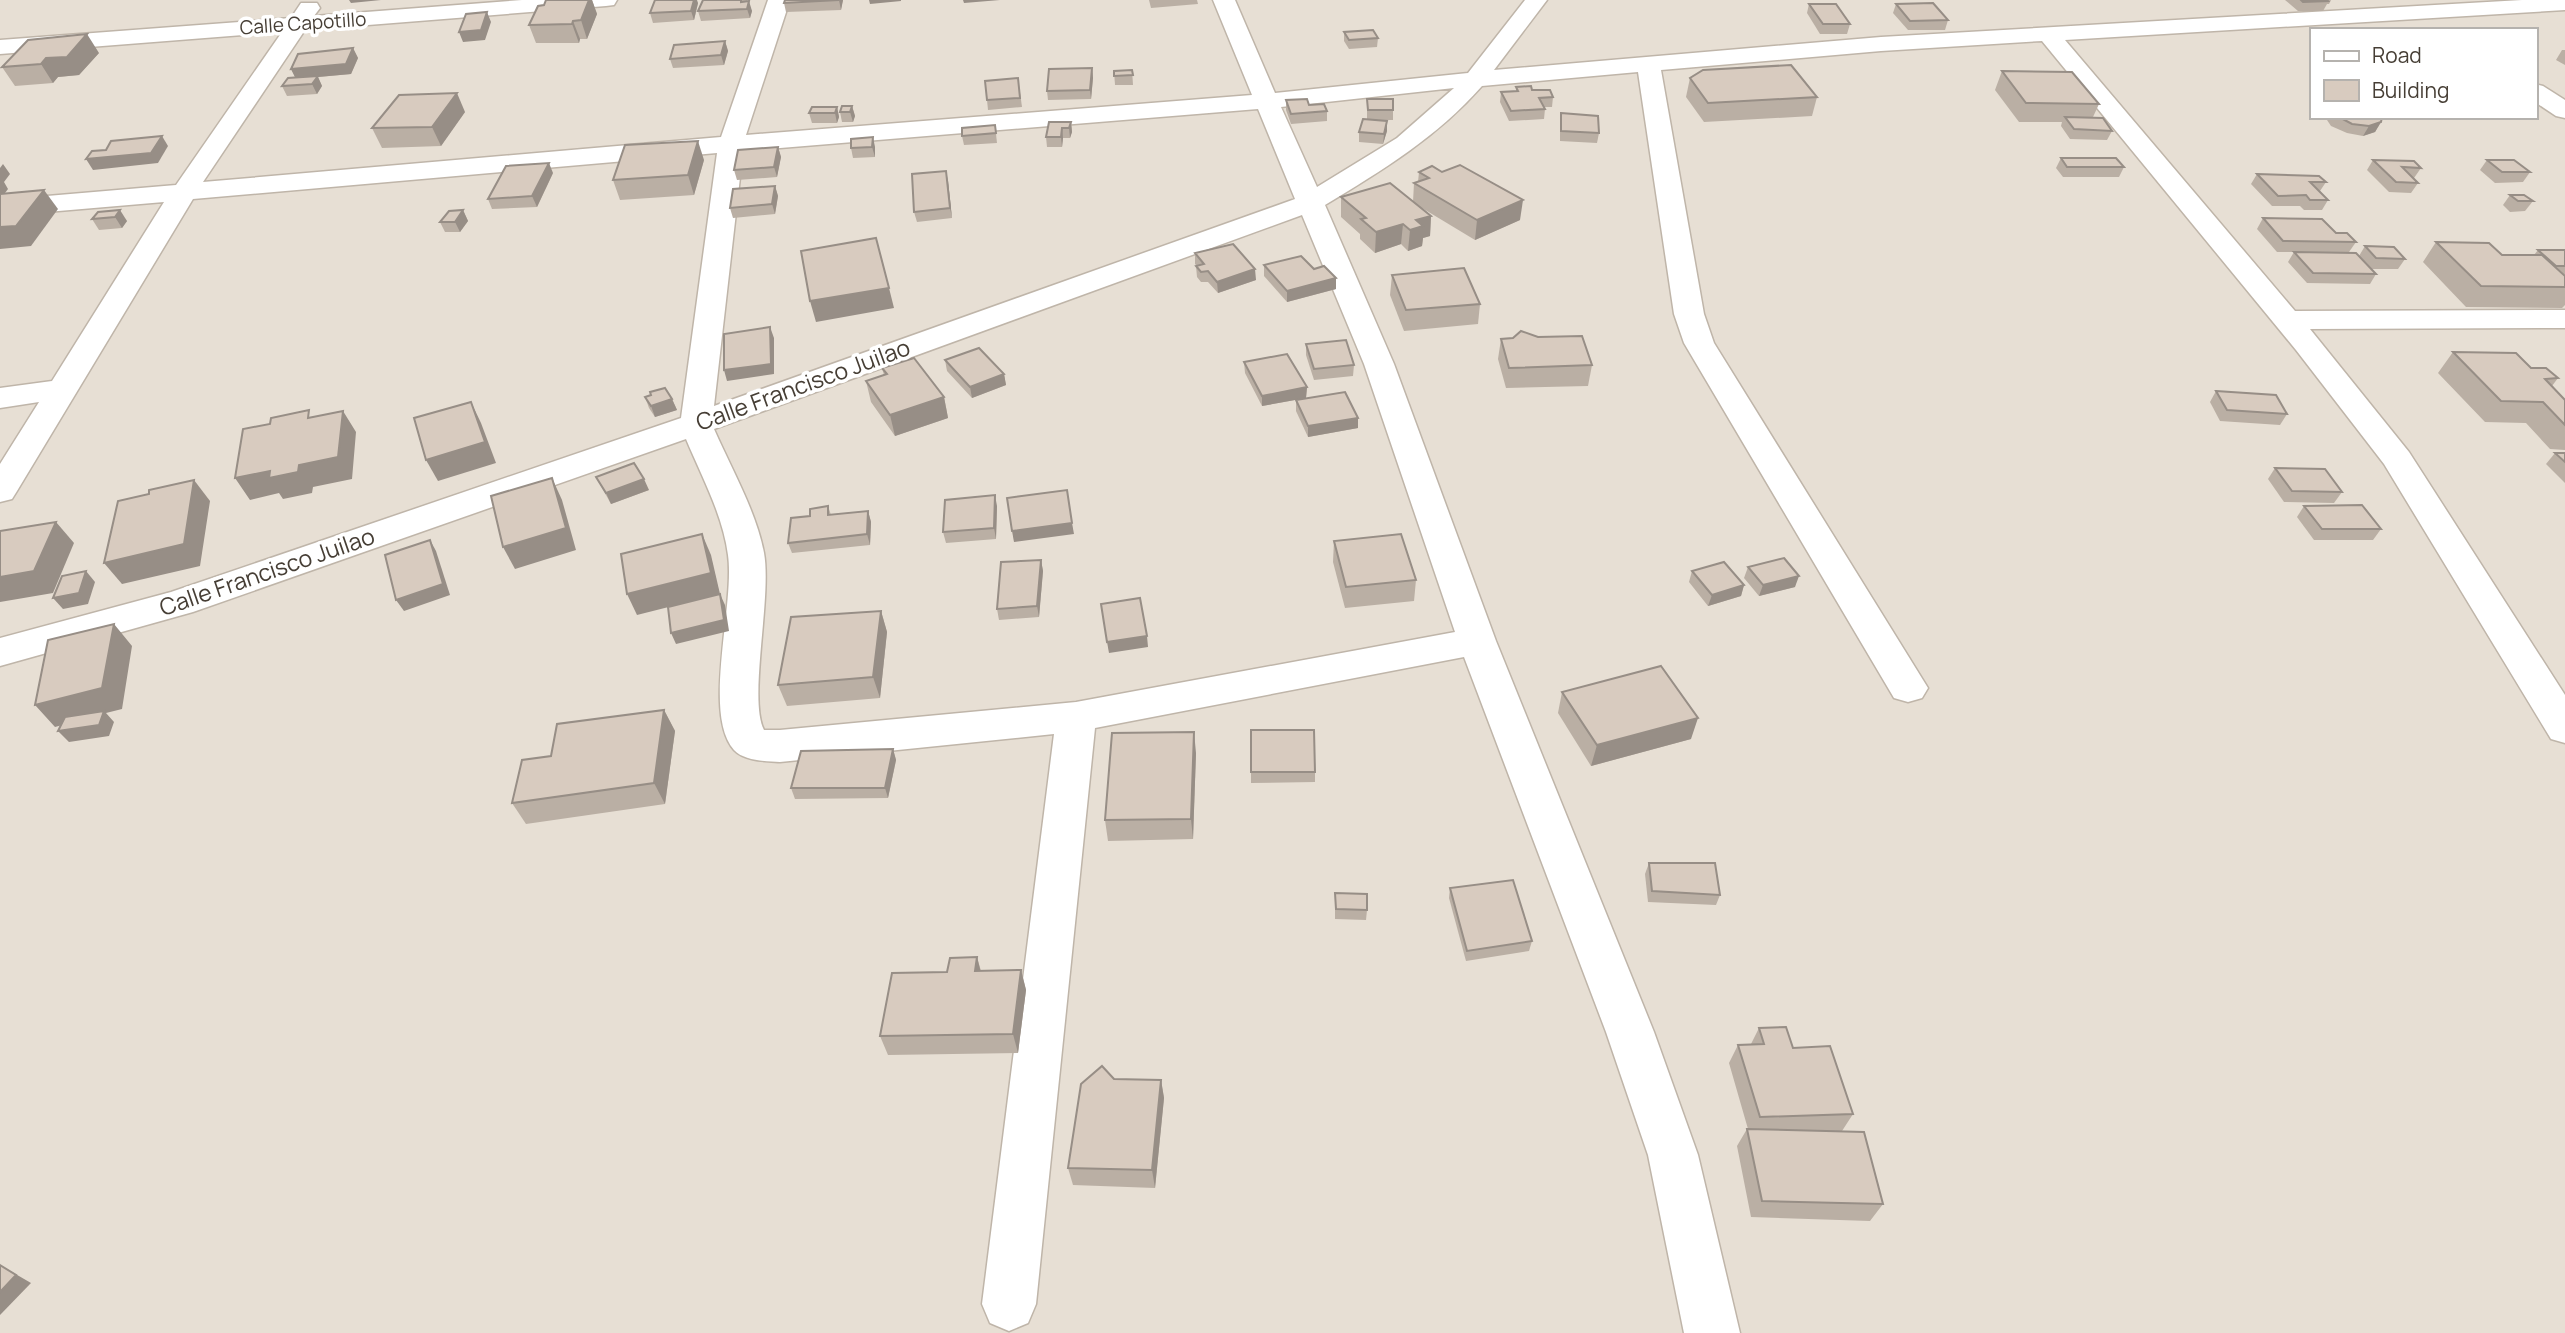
<svg xmlns="http://www.w3.org/2000/svg" width="2565" height="1333" font-family="Manrope,sans-serif">
<rect width="100%" height="100%" fill="#f3eee6"/>
<!-- residential -->
<path fill="#e7dfd4" fill-rule="evenodd" d="M0 0H2565V1333H0ZM2311 30H2535V117H2311Z"/>
<g fill="none" stroke-linecap="round" stroke-linejoin="round">
<!-- minor casing -->
<g stroke="#bfb5a9" stroke-width="3">
<g id="minor">
<path d="M522 0H617L614 5 606 6 305 30 203 182 721 137 768 0H790L746 135 1252 95 1213 0H1235L1275 93 1468 73 1525 0H1547L1494 70 1881 37 2522 0H2565V10L2065 40 2295 311 2565 310V328L2310 329 2409 452 2565 695V743L2551 739 2384 464 2296 350 2042 41 1881 51 1661 70 1704 314 1714 343 1928 688 1922 698 1908 702 1894 698 1684 343 1674 314 1638 72 1482 86C1437 137 1383 170 1325 205L1394 364 1496 641 1654 1032 1698 1155 1740 1333H1684L1648 1155 1606 1032 1464 657 1095 728 1036 1304 1028 1323 1009 1331 990 1323 982 1304 1054 734 780 762C766 761 744 761 734 750 702 714 735 605 728 555 723 515 701 475 686 439L193 612 0 666V638L171 592 681 418 717 153 193 199 17 491 12 499 0 502V464L39 402 0 408V388L52 381 164 202 0 216V200L176 185 282 32 0 54V40L291 18 301 3H317L320 8 314 16ZM1454 88 1397 138 1317 187 1281 107ZM1258 109 1295 199 714 406 743 151ZM1302 215 1364 364 1455 632 1076 702 780 730H764C748 700 772 597 764 553 756 511 731 468 714 429Z"/>
<path d="M2535 84 2543 86 2565 100V118L2556 116 2535 102Z"/>
</g>
</g>
<!-- minor -->
<use href="#minor" fill="#fff" fill-rule="evenodd"/>
</g>
<!-- wall -->
<g fill="#baafa4">
<path d="M546 0H592L597 14 587 39H580L579 43H536L529 25 544 5Z"/>
<path d="M703 0H747V2L752 11 750 18 701 21 698 11Z"/>
<path d="M843 0 841 10 786 12 784 3Z"/>
<path d="M1149 0H1197L1198 4 1151 8Z"/>
<path d="M2285 0H2331L2329 4H2327L2323 11H2298Z"/>
<path d="M698 3 694 20 653 23 650 13Z"/>
<path d="M1809 4 1850 24 1847 34H1820L1807 13Z"/>
<path d="M1896 4 1948 20 1945 30H1908L1893 13Z"/>
<path d="M1344 32 1378 38 1377 47 1349 49 1344 41Z"/>
<path d="M725 41 728 51 724 65 673 68 670 59Z"/>
<path d="M353 48 358 58 351 74 318 77 322 86 317 94 287 96 282 86 295 77 291 69Z"/>
<path d="M2562 50H2565V65L2556 60Z"/>
<path d="M99 53 79 75 58 77 53 83 15 86 2 67Z"/>
<path d="M1092 68 1093 78 1091 99 1048 100 1047 91Z"/>
<path d="M1132 70 1133 85H1115L1114 71Z"/>
<path d="M2002 71 2099 104 2093 117 2112 131 2107 140 2070 139 2061 126 2062 122H2019L1995 90Z"/>
<path d="M1018 78 1022 107 988 110 987 100Z"/>
<path d="M1690 78 1817 97 1812 116 1704 122 1686 97Z"/>
<path d="M1516 87 1553 97 1552 107H1544L1545 109 1544 119 1509 121 1500 102 1501 92 1516 91Z"/>
<path d="M1367 99 1393 110V120H1371L1387 121V131L1383 144 1359 142V132L1367 119Z"/>
<path d="M1286 100 1309 105 1327 111V121L1291 124 1286 110Z"/>
<path d="M852 106 855 116 853 122H842L840 112Z"/>
<path d="M837 107 839 117 837 123H812L809 113Z"/>
<path d="M465 112 441 146 382 148 372 128Z"/>
<path d="M1561 113 1599 133 1597 143 1560 141V123Z"/>
<path d="M2329 117H2382L2381 122 2375 132 2363 136 2347 133 2331 126 2327 120Z"/>
<path d="M1071 122 1072 132 1070 138H1063L1062 147H1047L1046 137Z"/>
<path d="M995 125 997 143 964 145 962 136Z"/>
<path d="M851 139 875 147V157L853 158 851 148Z"/>
<path d="M778 147 781 157 777 177 737 180 734 170Z"/>
<path d="M2061 158 2124 167 2119 177H2063L2056 168Z"/>
<path d="M704 160 694 195 620 200 613 180Z"/>
<path d="M2373 160 2421 168 2414 178H2413L2418 183 2411 193 2389 192 2367 170Z"/>
<path d="M2487 160 2530 172 2523 182 2495 183 2480 170Z"/>
<path d="M1419 172 1520 220 1475 240 1422 208 1431 216 1430 236 1423 238 1422 246 1408 251 1401 244 1375 253 1360 239V234L1341 217V197L1413 202 1414 183 1418 182Z"/>
<path d="M553 173 537 207 492 209 488 199Z"/>
<path d="M2257 174 2326 182 2320 191 2328 200 2322 210H2304L2300 206H2272L2251 184Z"/>
<path d="M948 181 952 218 917 222 914 212Z"/>
<path d="M775 186 778 196 775 214 733 218 730 208Z"/>
<path d="M2510 195 2533 201 2525 211 2510 212 2503 205Z"/>
<path d="M463 210 468 221 460 232H445L440 222Z"/>
<path d="M98 212 127 221 122 228 99 230 92 219Z"/>
<path d="M2263 218 2336 233 2356 242 2349 252H2277L2257 229Z"/>
<path d="M2436 242 2502 255H2534L2538 250H2565V305L2562 308 2466 307 2423 262Z"/>
<path d="M2365 246 2405 259 2398 269H2371L2376 274 2370 284 2307 283 2288 262 2294 252 2359 256Z"/>
<path d="M1195 253 1256 280 1218 293 1208 282H1201L1197 277 1196 266H1197L1195 264Z"/>
<path d="M1264 265 1314 269 1336 278V289L1287 302 1264 276Z"/>
<path d="M1392 275 1480 304 1478 324 1404 331 1390 295Z"/>
<path d="M1501 339 1592 365 1588 386 1506 388 1498 359Z"/>
<path d="M1306 344 1354 365 1353 376 1314 380 1306 355Z"/>
<path d="M2453 352 2531 368 2558 378 2552 386 2565 400V450L2550 449 2526 423 2485 422 2438 373Z"/>
<path d="M945 360 1004 374 1006 385 972 398 947 371Z"/>
<path d="M1244 362 1307 387 1306 398 1262 406 1245 373Z"/>
<path d="M882 368 944 397 948 418 895 436 871 402 866 381 884 375Z"/>
<path d="M2216 391 2287 414 2280 425 2220 421 2210 402Z"/>
<path d="M645 397 672 399 677 410 655 417 649 408Z"/>
<path d="M1296 400 1358 428 1308 437 1296 411Z"/>
<path d="M2555 453H2565V483L2546 464Z"/>
<path d="M2275 468 2342 492 2334 503 2284 502 2268 479Z"/>
<path d="M596 477 649 490 611 504Z"/>
<path d="M828 506 831 515 868 511 871 522 870 545 792 553 788 543 810 516Z"/>
<path d="M997 506 996 539 946 543 943 532Z"/>
<path d="M2304 506 2381 529 2373 540H2314L2297 517Z"/>
<path d="M1334 541 1416 580 1414 601 1345 608 1333 562Z"/>
<path d="M1041 560 1043 571 1039 617 999 620 997 609Z"/>
<path d="M1748 567 1795 587 1759 596 1744 578Z"/>
<path d="M1692 571 1744 585 1741 596 1708 606 1689 582Z"/>
<path d="M881 611 887 632 880 698 787 706 778 685Z"/>
<path d="M1562 692 1691 739 1591 766 1558 713Z"/>
<path d="M664 710 675 731 665 804 526 824 512 803 551 756Z"/>
<path d="M893 749 896 760 888 798 795 799 791 788Z"/>
<path d="M1196 753 1193 839 1108 841 1105 820Z"/>
<path d="M1251 772H1315V782L1251 783Z"/>
<path d="M1649 863 1720 895 1716 905 1648 902 1645 874Z"/>
<path d="M1450 888 1532 941 1529 951 1466 961 1449 898Z"/>
<path d="M1335 893 1367 910 1366 920 1335 919Z"/>
<path d="M977 957 981 971 1021 970 1026 990 1018 1053 888 1055 880 1036 947 972Z"/>
<path d="M1759 1028 1793 1048 1853 1114 1842 1131 1883 1204 1870 1221 1751 1217 1737 1146 1747 1129H1748L1729 1063 1738 1045 1751 1044Z"/>
<path d="M1114 1079 1161 1080 1164 1098 1155 1188 1073 1185 1068 1168Z"/>
</g>
<!-- shaded-wall -->
<g fill="#978e86">
<path d="M349 0H381L351 3Z"/>
<path d="M589 0H592L597 14 587 39 581 20Z"/>
<path d="M694 0H697L698 3 694 20 691 11Z"/>
<path d="M839 0H843L841 10Z"/>
<path d="M869 0H901V1L870 4Z"/>
<path d="M963 0H1000L964 3Z"/>
<path d="M749 1 752 11 750 18 747 9Z"/>
<path d="M487 12 491 22 485 40 463 42 459 32Z"/>
<path d="M573 21 580 39 579 43 572 24Z"/>
<path d="M87 34 99 53 79 75 58 77 53 83 41 64 46 58Z"/>
<path d="M725 41 728 51 724 65 721 55Z"/>
<path d="M353 48 358 58 351 74 318 77 322 86 317 94 312 84 296 79 291 69Z"/>
<path d="M1092 68 1093 78 1091 99 1090 90Z"/>
<path d="M457 93 465 112 441 146 432 127Z"/>
<path d="M852 106 855 116 853 122 850 112Z"/>
<path d="M837 107 839 117 837 123 835 113Z"/>
<path d="M1387 121V131L1383 144 1384 134Z"/>
<path d="M1071 122 1072 132 1070 138 1069 128Z"/>
<path d="M2381 122 2375 132 2363 136 2369 126Z"/>
<path d="M1062 128 1063 138 1062 147 1061 137Z"/>
<path d="M162 136 168 146 158 163 93 170 86 159Z"/>
<path d="M873 137 875 147V157L872 147Z"/>
<path d="M698 141 704 160 694 195 688 175Z"/>
<path d="M778 147 781 157 777 177 774 167Z"/>
<path d="M549 163 553 173 537 207 532 196Z"/>
<path d="M3 164 10 174 4 182 8 189 2 197H0V168Z"/>
<path d="M946 171 948 181 952 218 950 208Z"/>
<path d="M775 186 778 196 775 214 772 204Z"/>
<path d="M44 190 58 209 31 246 0 249V227Z"/>
<path d="M1523 200 1520 220 1475 240 1477 220Z"/>
<path d="M120 210 127 221 122 228 115 217Z"/>
<path d="M463 210 468 221 460 232 455 222Z"/>
<path d="M1431 216 1430 236 1423 238 1422 246 1408 251 1410 230 1416 220Z"/>
<path d="M1403 224 1401 244 1375 253 1376 232Z"/>
<path d="M1255 269 1256 280 1218 293 1217 282Z"/>
<path d="M1336 278V289L1287 302V291Z"/>
<path d="M889 288 894 308 816 322 810 301Z"/>
<path d="M770 327 774 338V374L727 381 724 370Z"/>
<path d="M1004 374 1006 385 972 398 970 387Z"/>
<path d="M1307 387 1306 398 1262 406V396Z"/>
<path d="M944 397 948 418 895 436 890 415Z"/>
<path d="M672 399 677 410 655 417 651 406Z"/>
<path d="M471 402 481 423 496 463 438 481 426 460Z"/>
<path d="M343 411 356 432 352 479 313 487 312 493 283 499 279 493 250 500 235 478 299 465Z"/>
<path d="M1358 418V428L1308 437V426Z"/>
<path d="M552 478 562 500 576 550 515 569 503 547Z"/>
<path d="M644 479 649 490 611 504 606 493Z"/>
<path d="M194 480 210 501 200 566 122 584 104 563Z"/>
<path d="M995 495 997 506 996 539 994 528Z"/>
<path d="M868 511 871 522 870 545 867 534Z"/>
<path d="M56 522 74 543 53 593 0 602V577Z"/>
<path d="M1072 523 1074 534 1014 542 1012 531Z"/>
<path d="M702 534 711 555 720 594 637 615 627 594Z"/>
<path d="M430 540 436 551 450 595 404 611 396 600Z"/>
<path d="M1041 560 1043 571 1039 617 1037 606Z"/>
<path d="M86 571 95 582 88 604 63 609 53 598Z"/>
<path d="M1799 576 1795 587 1759 596 1763 585Z"/>
<path d="M1744 585 1741 596 1708 606 1712 595Z"/>
<path d="M720 594 725 605 729 631 676 644 671 633Z"/>
<path d="M881 611 887 632 880 698 873 677Z"/>
<path d="M114 624 132 646 122 709 106 713 114 722 109 736 69 742 58 731 103 714 55 727 35 705Z"/>
<path d="M1147 636 1148 647 1109 653 1107 642Z"/>
<path d="M664 710 675 731 665 804 654 783Z"/>
<path d="M1698 718 1691 739 1591 766 1597 745Z"/>
<path d="M1194 732 1196 753 1193 839 1191 819Z"/>
<path d="M893 749 896 760 888 798 885 788Z"/>
<path d="M977 957 982 977 975 971Z"/>
<path d="M1021 970 1026 990 1018 1053 1013 1034Z"/>
<path d="M1161 1080 1164 1098 1155 1188 1152 1170Z"/>
<path d="M0 1265 31 1283 0 1315Z"/>
</g>
<!-- building -->
<g fill="#d8cbbf" stroke="#978e86" stroke-width="2">
<path d="M546 0H589L581 20 573 21 572 24 529 25 538 6 544 5Z"/>
<path d="M655 0H694L691 11 650 13Z"/>
<path d="M703 0H741V2L749 1 747 9 698 11Z"/>
<path d="M785 0H839L784 3Z"/>
<path d="M2301 0H2327L2328 1 2303 2Z"/>
<path d="M1933 3 1948 20 1910 21 1896 4Z"/>
<path d="M1809 4H1836L1850 24H1823Z"/>
<path d="M487 12 481 30 459 32 466 14Z"/>
<path d="M1373 30 1378 38 1349 40 1344 32Z"/>
<path d="M87 34 67 57 46 58 41 64 2 67 28 40Z"/>
<path d="M725 41 721 55 670 59 674 45Z"/>
<path d="M353 48 346 64 291 69 298 54Z"/>
<path d="M1791 65 1817 97 1708 103 1690 78 1703 70Z"/>
<path d="M1092 68 1090 90 1047 91 1049 69Z"/>
<path d="M1132 70 1133 75 1114 76V71Z"/>
<path d="M2002 71 2072 72 2099 104 2026 103Z"/>
<path d="M318 76 312 84 282 86 288 78Z"/>
<path d="M1018 78 1020 98 987 100 985 81Z"/>
<path d="M1531 86 1532 90H1550L1553 97 1539 98 1545 109 1511 111 1501 92 1518 91 1516 87Z"/>
<path d="M457 93 432 127 372 128 399 95Z"/>
<path d="M1307 99 1309 105 1324 104 1327 111 1291 114 1286 100Z"/>
<path d="M1367 99H1393V110H1368Z"/>
<path d="M842 106H852L850 112H840Z"/>
<path d="M812 107H837L835 113H809Z"/>
<path d="M1561 113 1598 116 1599 133 1561 131Z"/>
<path d="M2065 117 2103 118 2112 131 2074 129Z"/>
<path d="M2339 117H2382L2381 122 2369 126 2352 124Z"/>
<path d="M1363 119 1387 121 1384 134 1359 132Z"/>
<path d="M1049 122H1071L1069 128H1062L1061 137H1046Z"/>
<path d="M995 125 996 133 962 136V128Z"/>
<path d="M162 136 151 153 86 159 92 151 106 150 111 141Z"/>
<path d="M873 137 872 147 851 148V139Z"/>
<path d="M698 141 688 175 613 180 625 145Z"/>
<path d="M778 147 774 167 734 170 738 150Z"/>
<path d="M2061 158H2116L2124 167H2067Z"/>
<path d="M2373 160 2414 161 2421 168 2402 167 2418 183 2396 182Z"/>
<path d="M2487 160H2514L2530 172H2502Z"/>
<path d="M549 163 532 196 488 199 506 166Z"/>
<path d="M1460 165 1523 200 1477 220 1414 183 1429 178 1419 172 1432 166 1442 172Z"/>
<path d="M946 171 950 208 914 212 912 174Z"/>
<path d="M2257 174 2319 176 2326 182H2310L2328 200H2310L2306 195 2278 196Z"/>
<path d="M1390 183 1431 216 1416 220 1423 226 1410 230 1403 224 1376 232 1361 219 1366 218 1341 197Z"/>
<path d="M775 186 772 204 730 208 733 189Z"/>
<path d="M44 190 16 226 0 227V194Z"/>
<path d="M2510 195H2524L2533 201H2518Z"/>
<path d="M120 210 115 217 92 219 98 212Z"/>
<path d="M463 210 455 222H440L449 211Z"/>
<path d="M2263 218 2322 219 2336 233H2347L2356 242 2283 241Z"/>
<path d="M876 238 889 288 810 301 801 251Z"/>
<path d="M2436 242 2489 243 2502 255H2542L2565 276V287L2481 286Z"/>
<path d="M1233 244 1255 269 1217 282 1208 271 1201 272 1196 266 1204 264 1195 253Z"/>
<path d="M2365 246 2394 247 2405 259 2376 258Z"/>
<path d="M2538 250H2565V266H2556Z"/>
<path d="M2294 252 2356 253 2376 274 2313 273Z"/>
<path d="M1301 256 1314 269 1324 266 1336 278 1287 291 1264 265Z"/>
<path d="M1464 268 1480 304 1406 310 1392 275Z"/>
<path d="M770 327 771 364 724 370V334Z"/>
<path d="M1521 331 1538 337 1582 336 1592 365 1509 368 1501 339 1513 338Z"/>
<path d="M1346 340 1354 365 1314 369 1306 344Z"/>
<path d="M979 348 1004 374 970 387 945 360Z"/>
<path d="M2453 352 2516 353 2531 368H2546L2558 378 2545 379 2565 400V425L2543 402 2501 401Z"/>
<path d="M1287 354 1307 387 1262 396 1244 362Z"/>
<path d="M914 358 944 397 890 415 866 381 887 374 882 368Z"/>
<path d="M665 388 672 399 651 406 645 397 651 395 650 392Z"/>
<path d="M2216 391 2276 395 2287 414 2227 410Z"/>
<path d="M1345 392 1358 418 1308 426 1296 400Z"/>
<path d="M471 402 485 442 426 460 414 418Z"/>
<path d="M309 410 308 418 343 411 338 457 299 465 298 472 269 478 270 471 235 478 243 429 270 424 271 418Z"/>
<path d="M2555 453H2565V462Z"/>
<path d="M634 463 644 479 606 493 596 477Z"/>
<path d="M2275 468 2325 469 2342 492 2292 491Z"/>
<path d="M552 478 566 528 503 547 491 496Z"/>
<path d="M194 480 184 544 104 563 118 501 149 494V490Z"/>
<path d="M1067 490 1072 523 1012 531 1007 498Z"/>
<path d="M995 495 994 528 943 532 945 500Z"/>
<path d="M2362 505 2381 529H2322L2304 506Z"/>
<path d="M828 506V515L868 511 867 534 788 543 791 518 810 516V509Z"/>
<path d="M56 522 34 571 0 577V531Z"/>
<path d="M702 534 711 573 627 594 621 554Z"/>
<path d="M1401 534 1416 580 1346 587 1334 541Z"/>
<path d="M430 540 443 584 396 600 385 555Z"/>
<path d="M1784 558 1799 576 1763 585 1748 567Z"/>
<path d="M1041 560 1037 606 997 609 1001 562Z"/>
<path d="M1724 562 1744 585 1712 595 1692 571Z"/>
<path d="M86 571 79 593 53 598 62 576Z"/>
<path d="M720 594 724 620 671 633 668 607Z"/>
<path d="M1140 598 1147 636 1107 642 1101 604Z"/>
<path d="M881 611 873 677 778 685 791 617Z"/>
<path d="M114 624 102 688 35 705 48 640Z"/>
<path d="M1661 666 1698 718 1597 745 1562 692Z"/>
<path d="M664 710 654 783 512 803 522 760 551 756 557 724Z"/>
<path d="M104 711 99 725 58 731 65 717Z"/>
<path d="M1251 730H1314L1315 772H1251Z"/>
<path d="M1194 732 1191 819 1105 820 1112 733Z"/>
<path d="M893 749 885 788H791L801 751Z"/>
<path d="M1649 863H1715L1720 895 1652 891Z"/>
<path d="M1513 880 1532 941 1467 951 1450 888Z"/>
<path d="M1335 893 1367 894V910L1336 909Z"/>
<path d="M977 957 975 971 1021 970 1013 1034 880 1036 892 973 947 972 950 958Z"/>
<path d="M1786 1027 1793 1048 1830 1046 1853 1114 1760 1117 1738 1045 1764 1044 1759 1028Z"/>
<path d="M1102 1066 1114 1079 1161 1080 1152 1170 1068 1168 1081 1084Z"/>
<path d="M1747 1129 1864 1132 1883 1204 1762 1201Z"/>
<path d="M0 1265 16 1275 0 1292Z"/>
</g>
<g text-anchor="middle" stroke-width="7" stroke-linejoin="round" paint-order="stroke">
<!-- far-street labels -->
<g font-size="19" fill="#463e35" stroke="#fff">
<text transform="translate(303 23) rotate(-4)" y="7">Calle Capotillo</text>
</g>
<!-- street labels -->
<g font-size="23" fill="#463e35" stroke="#fff">
<text transform="translate(803 385) rotate(-20)" y="8">Calle Francisco Juilao</text>
<text transform="translate(267 572) rotate(-19)" y="8">Calle Francisco Juilao</text>
</g>
</g>
<!-- legend -->
<rect x="2310" y="28" width="228" height="91" fill="#ffffff" stroke="#b5b2ae" stroke-width="2"/>
<rect x="2324" y="51" width="35" height="10" fill="#ffffff" stroke="#b5b2ae" stroke-width="2"/>
<text x="2372" y="63" font-size="21" fill="#463e35">Road</text>
<rect x="2324" y="80" width="35" height="21" fill="#d8cbbf" stroke="#b5b2ae" stroke-width="2"/>
<text x="2372" y="98" font-size="21" fill="#463e35">Building</text>
</svg>
